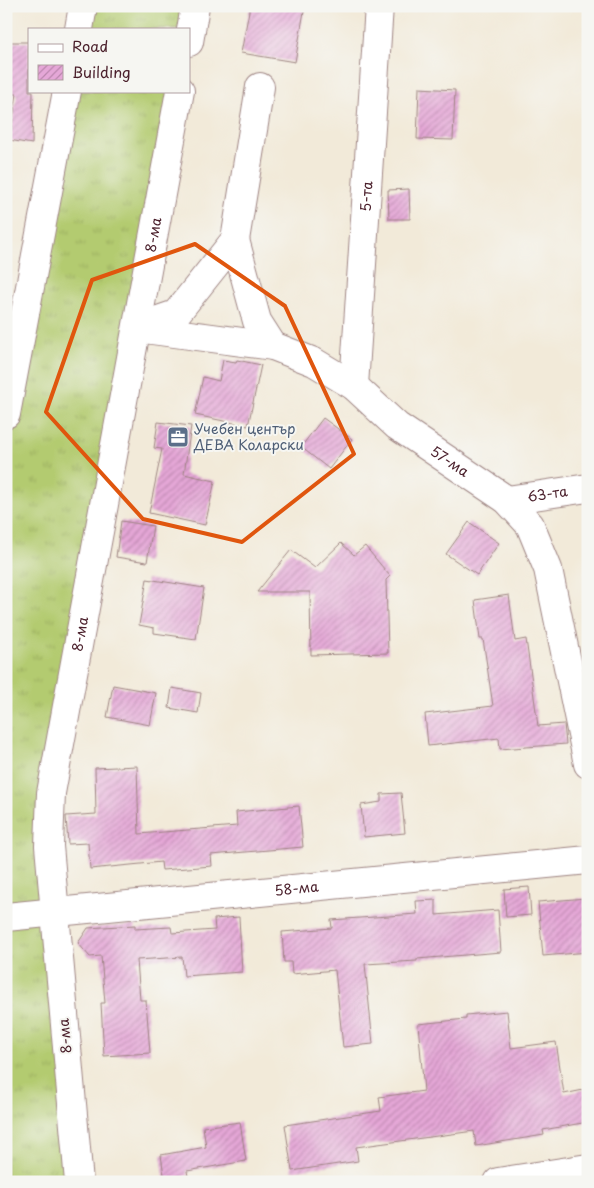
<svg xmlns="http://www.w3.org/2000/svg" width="594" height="1188" font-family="'Playpen Sans',sans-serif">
<defs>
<pattern id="grass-tufts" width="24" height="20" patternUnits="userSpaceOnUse" patternTransform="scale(1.25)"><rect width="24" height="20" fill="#b3cb70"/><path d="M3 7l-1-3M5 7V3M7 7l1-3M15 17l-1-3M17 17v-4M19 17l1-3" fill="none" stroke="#9bae61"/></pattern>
<pattern id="building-hatch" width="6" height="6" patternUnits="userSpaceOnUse" patternTransform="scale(1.25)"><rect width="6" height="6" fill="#e5a7d7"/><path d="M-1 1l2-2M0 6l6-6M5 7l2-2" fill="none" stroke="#bc87af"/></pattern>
</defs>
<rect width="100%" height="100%" fill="#f6f6f2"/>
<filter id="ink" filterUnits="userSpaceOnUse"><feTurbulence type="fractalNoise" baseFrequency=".02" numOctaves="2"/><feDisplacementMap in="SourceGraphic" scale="10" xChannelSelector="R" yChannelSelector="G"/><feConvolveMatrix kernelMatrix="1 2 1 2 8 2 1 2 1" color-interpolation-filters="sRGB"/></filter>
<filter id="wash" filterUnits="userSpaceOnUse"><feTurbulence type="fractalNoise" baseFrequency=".0096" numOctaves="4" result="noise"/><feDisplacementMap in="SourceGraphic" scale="20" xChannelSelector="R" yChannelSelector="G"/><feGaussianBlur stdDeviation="1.12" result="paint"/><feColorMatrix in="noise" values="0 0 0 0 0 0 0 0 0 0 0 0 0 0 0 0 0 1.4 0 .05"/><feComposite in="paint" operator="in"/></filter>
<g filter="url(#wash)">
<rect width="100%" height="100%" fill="#f2ead9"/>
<!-- grass -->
<g fill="url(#grass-tufts)" stroke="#7e754e">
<path d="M83 6H195L189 29H79Z"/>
<path d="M67 91H180L51 793 79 1182H6V414Z"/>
</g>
<g id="blocks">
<!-- building -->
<g fill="url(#building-hatch)">
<path d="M250 6H305L295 62 241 53Z"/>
<path d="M6 42H29V91H33L32 144 9 140 17 94H6Z"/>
<path d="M419 88 455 90 453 140 417 139Z"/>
<path d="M409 189 410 219H389L388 190Z"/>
<path d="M223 360 236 362 237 360 261 365 248 426 195 415 203 377 219 381Z"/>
<path d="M323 418 352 439 329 469 301 447Z"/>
<path d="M158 422 191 426 184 474 215 481 205 525 149 513 162 449 154 448Z"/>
<path d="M121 521 153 526 147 562 116 557Z"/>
<path d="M469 522 499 543 477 575 446 554Z"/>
<path d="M341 543 354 555 365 546 390 576 386 580 388 653 311 655 310 592H257L291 550 315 568Z"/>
<path d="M147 579 204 588 196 639 154 633V628L139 625Z"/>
<path d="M509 595 515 641 526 639 538 726 564 724 566 744 500 749 499 738 428 746 425 714 493 706 483 639H480L475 600Z"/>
<path d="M113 685 156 693 150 725 107 717Z"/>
<path d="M172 688 201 693 198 713 169 708Z"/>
<path d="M137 766 139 834 237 826 236 812 299 806 303 847 211 855 212 866 162 870 161 862 90 869 88 843 68 844 66 816 96 814 95 768Z"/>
<path d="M401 793 405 833 364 837 361 805 381 802V794Z"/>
<path d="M529 887 531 915 506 917 504 889Z"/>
<path d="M586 898 588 920V952L543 956 538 902Z"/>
<path d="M436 900V915L498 910 501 952 417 959V961L365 964 373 1044 343 1047 335 970 292 974 291 962H284L282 932 332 928 331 920 417 914 416 901Z"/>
<path d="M239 917 242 972 184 976 182 957 137 960 140 1000H146L150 1053 104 1056 101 1003H105L101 956 90 957 78 943 88 928 135 925V929L171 927 172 933 215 930 214 919Z"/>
<path d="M507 1011 511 1048 556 1042 564 1094 588 1089V1122L543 1130 544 1135 476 1146 474 1131 356 1147 358 1161 292 1171 285 1125 381 1111 379 1097 424 1091 418 1024 466 1019V1015Z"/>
<path d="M240 1122 246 1161 187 1171 188 1176H185L186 1182H165L161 1155 206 1147 203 1127Z"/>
</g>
</g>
</g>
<g filter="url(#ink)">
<use href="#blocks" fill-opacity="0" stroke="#9e8482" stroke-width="1"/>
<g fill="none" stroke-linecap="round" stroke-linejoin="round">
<!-- minor casing -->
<g stroke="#9e8482" stroke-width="30">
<g id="minor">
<path d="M79 29 83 6"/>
<path d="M189 42 195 6"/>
<path d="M235 240 257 321 273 346"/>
<path d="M141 326 176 314 235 240 260 87"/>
<path id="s1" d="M137 328 273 346 314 362 354 386 397 426 507 500 530 525 548 569 588 764"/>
<path id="s2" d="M354 386 379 6"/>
<path d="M6 414 67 91"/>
<path id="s3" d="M507 500 588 488"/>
<path id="s4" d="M6 917 588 860"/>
<path id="s5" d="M79 1182 49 846 51 793 180 91"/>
<path d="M498 1182 588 1168"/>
</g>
</g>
<!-- minor -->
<use href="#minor" stroke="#fff" stroke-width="28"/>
</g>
</g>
<!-- marked area -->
<path fill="none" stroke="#e0560e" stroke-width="4" stroke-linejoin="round" d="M195 244 285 306 354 454 242 542 143 519 46 412 92 280Z"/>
<!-- icons -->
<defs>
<g id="office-square" transform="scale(1.125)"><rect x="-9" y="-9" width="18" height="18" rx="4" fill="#5c6f8a" stroke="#f6f6f2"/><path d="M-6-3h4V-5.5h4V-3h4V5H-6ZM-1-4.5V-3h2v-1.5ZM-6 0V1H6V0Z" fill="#fff"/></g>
</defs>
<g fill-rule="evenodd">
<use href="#office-square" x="178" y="437"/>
</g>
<g text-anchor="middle" stroke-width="4" stroke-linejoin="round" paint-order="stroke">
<!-- street labels -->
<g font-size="14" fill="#4a1f2b" stroke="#f6f6f2">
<text dy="5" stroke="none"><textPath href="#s2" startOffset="190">5-та</textPath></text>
<text dy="5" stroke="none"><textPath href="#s5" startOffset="958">8-ма</textPath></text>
<text dy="5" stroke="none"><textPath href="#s1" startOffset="350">57-ма</textPath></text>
<text dy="5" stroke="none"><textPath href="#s3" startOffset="41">63-та</textPath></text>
<text dy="5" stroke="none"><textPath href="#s5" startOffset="552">8-ма</textPath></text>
<text dy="5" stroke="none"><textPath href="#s4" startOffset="292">58-ма</textPath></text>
<text transform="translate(65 1036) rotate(-95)" y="5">8-ма</text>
</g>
<!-- service labels -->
<g font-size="14" fill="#4e5e75" stroke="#f6f6f2" text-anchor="start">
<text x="194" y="434">Учебен център<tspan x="194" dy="16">ДЕВА Коларски</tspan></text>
</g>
</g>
<!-- margin -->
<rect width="594" height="1188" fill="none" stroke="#f6f6f2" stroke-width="25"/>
<!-- legend -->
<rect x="28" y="28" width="162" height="65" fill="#f6f6f2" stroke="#b1a0a2"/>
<rect x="38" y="44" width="25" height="8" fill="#ffffff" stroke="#b1a0a2"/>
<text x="72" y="52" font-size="15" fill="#4a1f2b">Road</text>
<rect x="38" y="65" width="25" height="15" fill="url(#building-hatch)" stroke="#b1a0a2"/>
<text x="72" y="78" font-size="15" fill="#4a1f2b">Building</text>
</svg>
